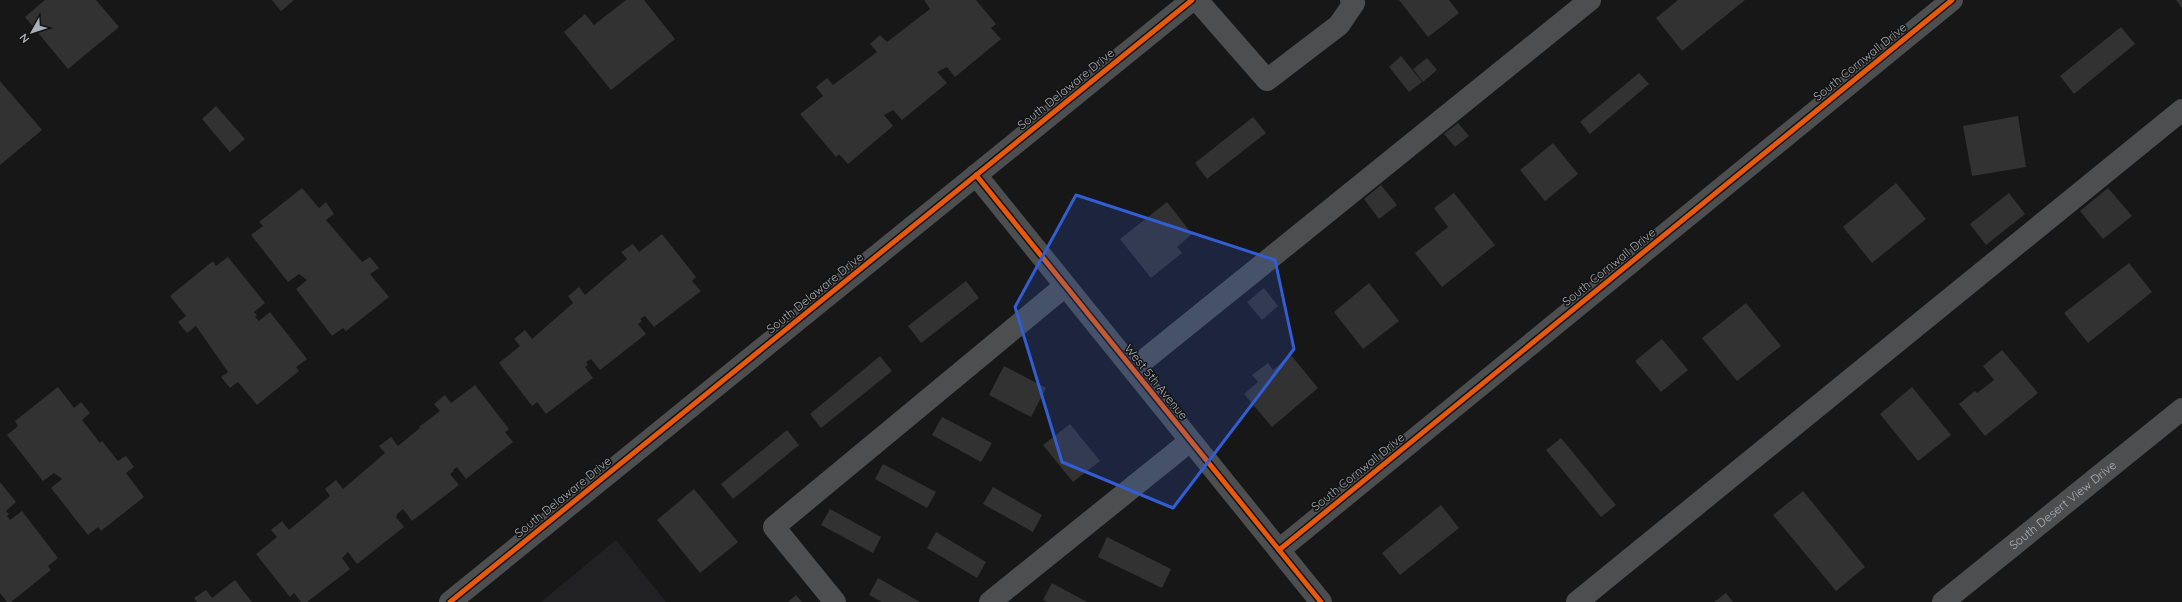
<svg xmlns="http://www.w3.org/2000/svg" width="2182" height="602" font-family="Quicksand,sans-serif">
<rect width="100%" height="100%" fill="#171718"/>
<!-- built -->
<path fill="#212123" d="M616 540 666 602H541Z"/>
<!-- building -->
<g fill="#323233">
<path d="M45 0H96L119 27 68 69 25 17Z"/>
<path d="M272 0H294L281 11Z"/>
<path d="M626 0H644L675 39 611 90 564 32 585 14 594 25Z"/>
<path d="M924 0H976L996 24 991 28 1001 39 955 77 947 67 937 72 947 83 902 120 893 110 884 115 893 126 848 164 839 154 836 157 800 114 823 96 816 87 827 78 833 85 877 52 870 44 880 35 887 42 930 9Z"/>
<path d="M1399 0H1449L1459 13 1428 37Z"/>
<path d="M1678 0H1745L1682 51 1656 18Z"/>
<path d="M2176 0H2182V8Z"/>
<path d="M2121 27 2135 44 2074 94 2060 76Z"/>
<path d="M1401 56 1422 82 1409 92 1389 67Z"/>
<path d="M1427 58 1437 70 1423 82 1413 69Z"/>
<path d="M1639 73 1649 84 1590 134 1580 122Z"/>
<path d="M0 81 42 130 0 165Z"/>
<path d="M216 106 245 139 230 152 202 119Z"/>
<path d="M2018 116 2026 167 1972 176 1963 126Z"/>
<path d="M1253 117 1266 133 1207 179 1195 163Z"/>
<path d="M1458 123 1469 136 1455 147 1444 134Z"/>
<path d="M1553 143 1578 174 1545 201 1520 170Z"/>
<path d="M1896 183 1926 219 1872 263 1843 227Z"/>
<path d="M1381 185 1397 205 1379 219 1364 199Z"/>
<path d="M302 188 319 208 326 202 334 214 326 220 362 262 370 257 379 268 370 274 389 297 346 331 343 328 332 336 296 289 307 280 299 274 288 282 251 235 263 226 259 222Z"/>
<path d="M2108 188 2132 216 2103 239 2080 211Z"/>
<path d="M1454 193 1495 245 1442 287 1415 253 1448 227 1434 208Z"/>
<path d="M2009 193 2025 214 1986 245 1970 224Z"/>
<path d="M1167 202 1192 234 1177 247 1182 253 1151 278 1120 239Z"/>
<path d="M662 234 696 277 692 281 701 291 654 327 645 316 640 319 642 321 638 324 646 334 600 370 591 359 586 362 588 365 585 367 593 378 546 414 537 402 532 406 499 363 520 346 514 339 525 330 532 339 573 303 568 296 579 287 585 295 627 259 621 252 633 244 639 252Z"/>
<path d="M228 257 265 303 254 312 257 315 255 317 259 321 270 312 307 359 296 367 299 371 257 405 238 382 230 388 221 377 228 372 196 326 187 333 178 322 186 316 170 296 213 261 216 266Z"/>
<path d="M2129 263 2152 292 2088 343 2064 313Z"/>
<path d="M966 281 979 298 921 343 908 326Z"/>
<path d="M1369 283 1399 321 1363 349 1334 312Z"/>
<path d="M1264 288 1278 306 1262 320 1247 302Z"/>
<path d="M1746 303 1781 346 1737 381 1702 338Z"/>
<path d="M1662 339 1688 370 1661 392 1635 361Z"/>
<path d="M2002 350 2038 393 1985 436 1959 404 1975 391 1977 393 1994 380 1983 366Z"/>
<path d="M1291 355 1318 388 1272 427 1244 394 1258 382 1252 375 1268 363 1273 370Z"/>
<path d="M880 356 892 371 821 428 810 414Z"/>
<path d="M1004 366 1046 388 1031 417 989 395Z"/>
<path d="M475 385 509 429 505 432 513 442 466 479 457 467 453 470 454 471 450 474 459 485 412 521 403 509 398 513 396 517 404 527 357 564 348 552 342 558 350 569 307 602H301L294 593 290 597 256 554 277 537 271 530 282 521 289 530 330 496 325 489 336 480 343 489 385 453 379 446 391 437 398 446 420 428 419 427 440 411 434 404 445 395 451 403Z"/>
<path d="M58 387 74 408 81 402 90 413 82 420 100 443 102 441 118 461 126 456 134 467 126 473 144 497 101 531 98 527 88 535 51 488 62 479 54 473 43 481 7 435 18 426 15 421Z"/>
<path d="M1912 387 1951 435 1918 461 1880 414Z"/>
<path d="M942 417 992 443 981 462 932 435Z"/>
<path d="M1070 424 1100 461 1073 482 1043 445Z"/>
<path d="M787 430 799 445 733 499 721 484Z"/>
<path d="M1561 438 1616 505 1601 517 1546 450Z"/>
<path d="M883 464 936 492 927 508 875 479Z"/>
<path d="M0 482 16 502 6 511 9 514 7 516 10 520 22 511 58 558 48 566 51 570 11 602H7L0 593Z"/>
<path d="M993 487 1042 515 1033 532 983 504Z"/>
<path d="M694 489 738 542 700 573 657 520Z"/>
<path d="M1803 491 1865 567 1836 591 1773 515Z"/>
<path d="M1441 505 1459 528 1400 575 1382 553Z"/>
<path d="M830 509 881 537 873 553 821 525Z"/>
<path d="M936 532 986 562 977 578 927 548Z"/>
<path d="M1107 537 1171 569 1162 588 1098 557Z"/>
<path d="M878 578 920 602H882L869 595Z"/>
<path d="M235 580 252 602H197L194 598 206 590 212 598Z"/>
<path d="M1052 583 1087 602H1047L1043 600Z"/>
<path d="M1726 593 1733 602H1714Z"/>
<path d="M796 595 802 602H788Z"/>
</g>
<g fill="none" stroke-linecap="round" stroke-linejoin="round">
<!-- minor -->
<g stroke="#4c4e50" stroke-width="22">
<path d="M1197 0 1267 80 1339 25 1354 3 1351 0"/>
<path d="M976 175 1321 602"/>
<path d="M1133 369 1590 0"/>
<path d="M1279 550 1952 0"/>
<path d="M450 602 1192 0"/>
<path d="M835 602 774 527 1065 286"/>
<path d="M990 602 1190 441"/>
<path d="M1577 602 2182 110"/>
<path id="s1" d="M1943 602 2182 409"/>
</g>
<!-- cycleway casing -->
<g stroke="#121213" stroke-width="8">
<g id="cycleway">
<path d="M976 175 1321 602"/>
<path d="M1279 550 1952 0"/>
<path d="M450 602 1192 0"/>
</g>
</g>
<!-- cycleway -->
<use href="#cycleway" stroke="#e8590c" stroke-width="5"/>
</g>
<!-- marked area -->
<path fill="#325dd3" fill-opacity="0.2" stroke="#325dd3" stroke-width="3" stroke-linejoin="round" d="M1076 195 1275 260 1294 349 1173 508 1062 462 1015 307Z"/>
<g text-anchor="middle" stroke-width="3" stroke-linejoin="round" paint-order="stroke">
<!-- street labels -->
<g font-size="12" fill="#aab0b7" stroke="#121213">
<text transform="translate(1860 62) rotate(-39)" y="4">South Cornwall Drive</text>
<text transform="translate(1066 89) rotate(-39)" y="4">South Delaware Drive</text>
<text transform="translate(1609 267) rotate(-39)" y="4">South Cornwall Drive</text>
<text transform="translate(815 293) rotate(-39)" y="4">South Delaware Drive</text>
<text transform="translate(1156 382) rotate(51)" y="4">West 5th Avenue</text>
<text transform="translate(1358 472) rotate(-39)" y="4">South Cornwall Drive</text>
<text transform="translate(563 497) rotate(-39)" y="4">South Delaware Drive</text>
<text dy="4" stroke="none"><textPath href="#s1" startOffset="154">South Desert View Drive</textPath></text>
</g>
</g>
<!-- north arrow -->
<g transform="translate(32 32) rotate(231)" stroke="#121213" stroke-width="3" paint-order="stroke">
<path d="M0-3L7 15L0 10L-7 15Z" fill="#aab0b7"/>
<text y="-6" font-size="11" font-weight="bold" text-anchor="middle" fill="#aab0b7">N</text>
</g>
</svg>
